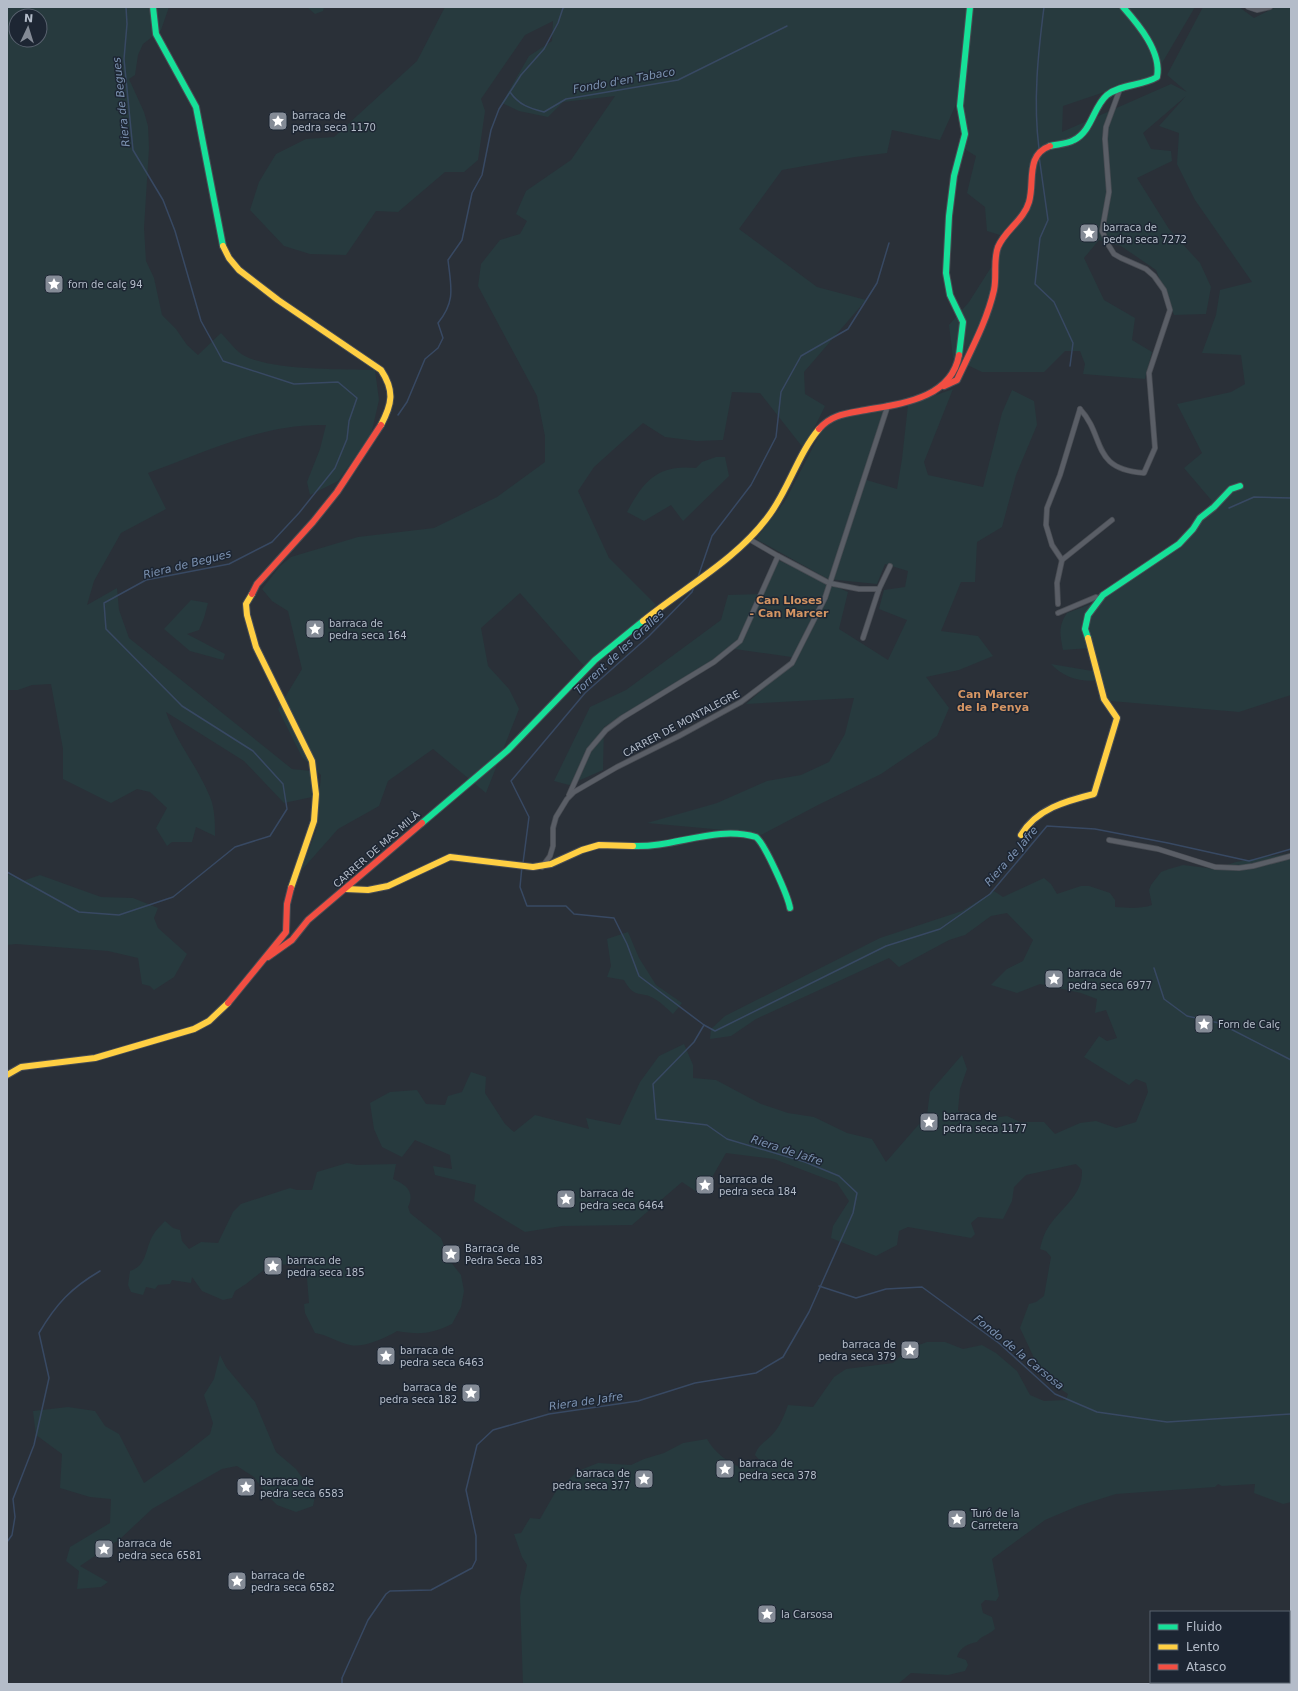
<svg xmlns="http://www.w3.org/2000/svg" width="1298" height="1691" font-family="'DejaVu Sans',sans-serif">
<rect width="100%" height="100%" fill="#2a3038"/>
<!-- green -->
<g fill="#273a3e" fill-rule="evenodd">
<path d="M7 7H169L161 30 143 44 138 55 135 75 129 79 144 112 148 126 149 148 144 228 146 261 154 278 162 315 176 329 187 345 198 355 221 333C228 340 235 350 243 355 270 371 342 369 375 370L379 400 371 435 338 481 310 495 307 482 320 449 326 425C264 423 205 452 148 473L166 509 121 533 94 581 87 605 117 588 119 610 129 638 292 769 311 771 312 797 284 803 244 761 166 712C176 742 198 767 210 797 215 809 215 823 215 836L196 827 192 842H172L167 846 156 828 167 808 150 792 137 789 111 803 63 779V749L51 684 32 685 18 690H7ZM16 16H40V40H16Z"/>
<path d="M307 7H324L323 11 315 14Z"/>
<path d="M445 7H1195L1155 75 1063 106 1062 132 1171 84 1187 92 1167 75 1203 7H1239L1254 18 1276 7H1291V695L1239 712 1099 700 1101 680C1082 683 1064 678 1051 664L1092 671 1090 648 1063 650C1060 635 1058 626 1067 613L1102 600 1132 574 1170 547 1189 538 1212 501 1184 468 1202 453 1177 404 1231 392 1245 384 1241 355 1202 353 1216 315 1220 290 1252 282 1195 200 1177 164 1179 133 1159 126 1186 96 1143 133 1151 149 1171 151 1172 161 1137 178 1169 229 1200 263 1211 287 1206 314 1174 315 1156 270 1121 246 1099 240 1084 258 1104 300 1135 318 1132 340 1152 352 1145 379 1083 374 1085 364 1080 351H1065L1044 372H982L953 358 949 325 969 302 997 258 1000 235 987 231 985 207 967 193 976 156 966 150 957 102 940 140 892 130 887 153 855 157 782 170 739 229 817 287 866 300 804 372 805 394 825 406 804 449 760 393 732 392 723 440 697 441 665 437 643 423 594 467 578 491 609 558 656 605 585 667 520 593 481 628 488 666 509 689 519 709 486 793 433 749 388 781 379 806 338 829 300 872 316 831 321 775 302 757 278 709 302 669 288 611 272 601 262 589 280 566 291 557 358 537 434 528 497 497 545 462V436L537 396 478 286 481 264 500 240 520 234 527 221 516 214 526 191 571 160 615 96 563 102 548 117 519 111 502 103 529 56 552 41 553 21 525 35 481 99 485 111 478 160 464 172H445L398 212 376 211 346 255 310 254 284 246 250 210 259 182 276 154 306 139 334 137 417 61Z"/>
<path d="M953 389 924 462 928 475 983 487 1002 413 1012 390 1034 401 1037 425 1016 475 1002 527 977 542 975 582H961L941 631 978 636 993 656 959 670 926 677 949 708 937 736 881 774 818 805 759 836 724 830 647 823 717 803 767 781 801 775 829 762 845 734 854 698 746 704 798 658 735 649 604 727 603 770 569 785 554 781 590 707 626 690 721 620 728 595 762 594 778 560 848 592 839 629 888 660 907 620 879 609 884 590 905 587 908 571 885 564 877 584 828 579 756 539 785 501 826 422 866 411 885 409 863 479 897 489 902 459 908 405Z"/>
<path d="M716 457H725L729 476 683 521 671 505 644 521 627 512C644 481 657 464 696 468L702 462Z"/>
<path d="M191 600 208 603 204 618 199 630 187 634 225 654 223 660 190 651 164 629Z"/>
<path d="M1291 853V1502L1283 1504 1254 1493 1255 1484 1222 1486 1218 1484 1215 1487 1116 1494 1078 1506 1045 1520 992 1559 999 1596 996 1601 985 1600 981 1604 983 1613 992 1617 995 1629C989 1635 982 1635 977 1642 968 1644 960 1647 957 1657L966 1660 968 1665 965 1671 948 1675 911 1673 898 1684H523L520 1597 527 1565 522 1557 514 1534 521 1533 530 1518 540 1519 556 1491 578 1471 598 1463 631 1465 644 1459 664 1453 683 1443 707 1439C714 1452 729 1464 743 1468 749 1469 757 1465 762 1463L755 1455C758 1445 764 1443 771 1436 780 1427 784 1416 788 1405L813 1407 834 1377 846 1369 893 1363 908 1349 927 1342H945L963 1349 982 1345 996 1353 1017 1371 1030 1395 1044 1401 1066 1400 1068 1394 1043 1377 1020 1328 1029 1304 1036 1302 1044 1296 1051 1257 1046 1251 1040 1249C1042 1241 1044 1233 1049 1226 1062 1207 1083 1195 1082 1170L1076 1164 1026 1175 1014 1187 1012 1201 1003 1219 978 1217 971 1223 975 1234 971 1238 908 1227 899 1231 897 1245 876 1256 831 1238 833 1226 849 1201 837 1183 774 1159 726 1153 707 1186 697 1192 682 1182 632 1225 562 1226 525 1232 474 1201 476 1185 435 1175 433 1166 452 1169 450 1155 415 1140 402 1157 382 1147 374 1129 370 1103 390 1092 417 1090 426 1104 445 1105 448 1096 462 1092 471 1072 486 1077 485 1093 505 1124 514 1132 535 1115 589 1129 586 1118 620 1125 640 1082 659 1056 684 1044 693 1065V1078L716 1080 761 1104 788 1113 814 1117 847 1133 872 1139 886 1162 927 1115 930 1092 962 1055 967 1069 960 1089 958 1110 970 1121 1007 1116 1020 1122H1044L1055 1134 1080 1123 1096 1121 1116 1128 1136 1122 1148 1092 1146 1083 1136 1079 1129 1085 1084 1057 1099 1036 1107 1041 1117 1038 1106 1010 1095 1013 1097 999 1081 993 1040 984 1017 993 991 985 1007 969 1023 961 1033 940 1007 913 991 916 965 935 949 940 899 967 889 958 756 1019 731 1036 710 1039 711 1029 725 1016 880 938 962 911 994 891 1003 897 1044 878 1051 884 1057 894 1081 886H1089L1110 893 1115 900V907C1128 908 1140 909 1152 905L1149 890 1151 885 1161 872 1169 869 1183 865 1215 869 1236 862Z"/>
<path d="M7 874 23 881 40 875 101 897 133 898 158 908 154 918 158 928 187 954 174 977 154 990 150 986 142 984 138 958 108 951 16 944 7 945Z"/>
<path d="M628 932 639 958 656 985 682 1003 673 1014C667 1009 662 1003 655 999 641 990 635 1000 624 980L607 977 611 966 607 939Z"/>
<path d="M347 1163 357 1165 396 1164 393 1179C407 1185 415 1192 408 1207L410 1213 441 1238 450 1261 461 1275 464 1291 461 1307 452 1324C431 1334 420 1335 397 1331 386 1338 363 1348 350 1345 337 1342 328 1335 315 1333L305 1313 304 1304 309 1303 306 1266 276 1264 270 1265 246 1284 235 1291 232 1298 223 1300 202 1291 192 1277 191 1283 172 1280 170 1284 158 1285 155 1289 146 1287 143 1295 131 1292 128 1285 130 1271C146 1266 145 1252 151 1239 154 1232 160 1226 165 1221L173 1228 180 1230 182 1241 189 1249 201 1242 218 1243 233 1212 241 1204 290 1188 297 1190H312L317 1172Z"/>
<path d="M220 1355 226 1367 255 1402 276 1452 296 1469 315 1496 313 1506 296 1512 277 1505 268 1496 254 1477 237 1466 222 1469 152 1509 120 1539 80 1566 108 1582 101 1587 77 1589 79 1571 66 1561 70 1547 110 1523 111 1499 90 1497 60 1488 62 1454 36 1435 33 1411 68 1407 95 1411 105 1426 119 1434 144 1483 181 1457 210 1434 213 1423 204 1395 214 1379Z"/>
</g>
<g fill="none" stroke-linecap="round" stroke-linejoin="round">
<!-- stream -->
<g stroke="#384963" stroke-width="1.5">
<path d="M510 92C519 105 529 108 544 112L566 99 678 80 787 26"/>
<path d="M1039 149C1033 101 1038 54 1044 7"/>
<path d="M1039 156 1048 220 1040 238 1035 284 1054 302 1073 343 1070 366"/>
<path d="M398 415 407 402 425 359 438 348 443 338 438 323C456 301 451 287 448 260L462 240 472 193 482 175 491 130 499 109 521 75 544 49 558 23 563 8 565 7"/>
<path d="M1229 508 1254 497 1291 498"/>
<path d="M698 577 712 536 751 485 776 437 781 392 801 356 848 329 877 283 889 243"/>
<path d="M523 863 529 817 511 781 585 693 649 636 692 592 695 584"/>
<path d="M522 866 520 887 527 906H566L574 914 614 918 627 944 639 976 704 1025"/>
<path d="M7 872 79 912 119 915 173 897 235 847 270 836 287 809 283 784 253 751 182 706 106 629 104 603 146 580 229 564 272 542 299 513 335 468 347 439 349 421 357 398 338 382 294 384 223 361 201 321 175 231 163 200 133 150 124 59 127 24 126 7"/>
<path d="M1154 968 1164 999 1187 1016 1219 1023 1291 1060"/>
<path d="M819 1286 856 1298 886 1289 922 1287 1000 1344 1055 1394 1097 1412 1167 1422 1291 1414"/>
<path d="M7 1542 12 1535 15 1517 13 1499 34 1445 49 1378 39 1333C56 1304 71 1288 100 1271"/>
<path d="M342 1684V1678L368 1620 386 1594 390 1591 431 1590 472 1568 476 1560V1536L466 1490 477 1445 493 1430 549 1414 638 1401 695 1383 756 1373 783 1357 809 1312 853 1213 857 1193 839 1176 805 1162 727 1139 707 1125 656 1119 653 1084 694 1042 704 1025 715 1031 886 946 940 929 990 894 1047 826 1095 829 1168 843 1249 861 1291 849"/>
</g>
<!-- street casing -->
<g stroke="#484c53" stroke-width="6">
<g id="street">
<path d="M1248 7 1257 10 1270 7"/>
<path d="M1080 409C1106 437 1090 469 1144 473L1155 448 1149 373 1170 310 1164 290 1154 276 1146 269 1121 258 1114 254 1109 246 1102 231 1109 192 1105 139 1106 127 1120 89"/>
<path d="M778 556 829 583 859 589H879"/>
<path d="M1062 560 1052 545 1046 525 1047 508 1060 475 1080 409"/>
<path d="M1058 604 1057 583 1062 560 1112 520"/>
<path d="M1058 613 1096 597 1099 599"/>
<path d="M863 638 879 589 890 566"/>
<path d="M569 795 589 750 606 730 622 718 714 662 740 641 778 556 749 539"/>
<path d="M1109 840 1158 849 1215 867 1239 868 1253 866 1291 856"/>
<path d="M542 867 550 856 553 846V828L556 817 567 799 574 792 617 767 679 736 741 702 792 663 825 598 888 405"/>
<path d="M1289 1625 1291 1621"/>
<path d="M1289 1669H1291"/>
<path d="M1267 1684 1268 1682"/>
</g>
</g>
<!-- fast casing -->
<g stroke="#484c53" stroke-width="8">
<g id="fast">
<path d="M153 7 156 34 196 107 223 246"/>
<path d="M1050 146C1058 144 1067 144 1074 140 1092 131 1093 107 1107 95 1121 84 1142 86 1157 77 1162 52 1138 24 1123 7"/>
<path d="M959 355 963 322 950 295 946 273 949 216 954 176 965 134 960 106 970 7"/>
<path d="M1088 638 1085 629 1088 615 1103 595 1179 544 1193 529 1200 518 1214 507 1231 489 1240 486"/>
<path d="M422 823 508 750 595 660 643 621"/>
<path d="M633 846C674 848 716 825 756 837 765 844 788 896 790 908"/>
</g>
</g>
<!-- slow casing -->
<g stroke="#484c53" stroke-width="8">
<g id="slow">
<path d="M223 246 229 258 239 270 278 300 381 370C395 391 392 404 381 425"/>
<path d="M252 594 246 604 247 615 256 647 312 761 316 794 314 821 291 888"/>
<path d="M643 621C685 587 738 559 770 514 789 488 798 454 819 429"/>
<path d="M1021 835C1036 809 1066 801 1094 794L1117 718 1104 699 1088 638"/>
<path d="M346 889 368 890 388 886 450 857 533 867 551 864 582 850 599 845 633 846"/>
<path d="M7 1075 21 1067 95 1058 194 1029 209 1021 228 1003"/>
</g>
</g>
<!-- jam casing -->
<g stroke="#484c53" stroke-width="8">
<g id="jam">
<path d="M944 386 957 380C971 350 987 321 994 290 997 276 993 260 998 247 1005 230 1024 220 1029 202 1035 182 1025 155 1050 146"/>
<path d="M819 429C830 416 843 414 860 411 896 404 951 401 959 355"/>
<path d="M252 594 257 584 313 522 337 492 381 425"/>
<path d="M268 957 292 940 308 920 422 823"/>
<path d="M228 1003 286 932 287 904 291 888"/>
</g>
</g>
<!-- street -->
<use href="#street" stroke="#5a5e66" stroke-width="4.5"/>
<!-- fast -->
<use href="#fast" stroke="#16e098" stroke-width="6"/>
<!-- slow -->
<use href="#slow" stroke="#ffcf43" stroke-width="6"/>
<!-- jam -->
<use href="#jam" stroke="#f24e42" stroke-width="6"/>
</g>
<!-- icons -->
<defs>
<g id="sight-square" transform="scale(1)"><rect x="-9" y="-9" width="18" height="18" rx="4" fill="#848b96" stroke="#1d2633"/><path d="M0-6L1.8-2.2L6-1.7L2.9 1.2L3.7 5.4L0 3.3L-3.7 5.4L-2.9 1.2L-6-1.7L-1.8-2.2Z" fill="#fff"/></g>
</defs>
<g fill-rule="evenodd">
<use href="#sight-square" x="278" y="121"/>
<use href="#sight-square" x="1089" y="233"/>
<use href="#sight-square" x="54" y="284"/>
<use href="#sight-square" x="315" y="629"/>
<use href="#sight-square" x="1054" y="979"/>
<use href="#sight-square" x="1204" y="1024"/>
<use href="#sight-square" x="929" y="1122"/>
<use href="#sight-square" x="705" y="1185"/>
<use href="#sight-square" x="566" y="1199"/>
<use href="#sight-square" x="451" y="1254"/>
<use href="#sight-square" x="273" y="1266"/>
<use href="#sight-square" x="910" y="1350"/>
<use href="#sight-square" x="386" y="1356"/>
<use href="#sight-square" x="471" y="1393"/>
<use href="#sight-square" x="725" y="1469"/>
<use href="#sight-square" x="644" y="1479"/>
<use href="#sight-square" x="246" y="1487"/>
<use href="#sight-square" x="957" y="1519"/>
<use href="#sight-square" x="104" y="1549"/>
<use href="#sight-square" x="237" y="1581"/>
<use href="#sight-square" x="767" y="1614"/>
</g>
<g text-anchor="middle" stroke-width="3" stroke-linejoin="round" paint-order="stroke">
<!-- poi labels -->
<g font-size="10" fill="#b4bcc9" stroke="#1d2633" text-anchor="start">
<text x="292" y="119">barraca de<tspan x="292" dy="12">pedra seca 1170</tspan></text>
<text x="1103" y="231">barraca de<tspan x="1103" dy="12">pedra seca 7272</tspan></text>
<text x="68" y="288">forn de calç 94</text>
<text x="329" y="627">barraca de<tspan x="329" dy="12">pedra seca 164</tspan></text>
<text x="1068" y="977">barraca de<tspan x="1068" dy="12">pedra seca 6977</tspan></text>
<text x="1218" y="1028">Forn de Calç</text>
<text x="943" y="1120">barraca de<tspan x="943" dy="12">pedra seca 1177</tspan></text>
<text x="719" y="1183">barraca de<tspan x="719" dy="12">pedra seca 184</tspan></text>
<text x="580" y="1197">barraca de<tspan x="580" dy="12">pedra seca 6464</tspan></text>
<text x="465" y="1252">Barraca de<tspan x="465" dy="12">Pedra Seca 183</tspan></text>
<text x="287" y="1264">barraca de<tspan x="287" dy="12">pedra seca 185</tspan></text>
<text x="896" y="1348" text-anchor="end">barraca de<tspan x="896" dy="12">pedra seca 379</tspan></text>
<text x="400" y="1354">barraca de<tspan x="400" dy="12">pedra seca 6463</tspan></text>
<text x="457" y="1391" text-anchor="end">barraca de<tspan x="457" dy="12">pedra seca 182</tspan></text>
<text x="739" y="1467">barraca de<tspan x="739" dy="12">pedra seca 378</tspan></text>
<text x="630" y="1477" text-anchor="end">barraca de<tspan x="630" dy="12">pedra seca 377</tspan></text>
<text x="260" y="1485">barraca de<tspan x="260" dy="12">pedra seca 6583</tspan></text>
<text x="971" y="1517">Turó de la<tspan x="971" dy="12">Carretera</tspan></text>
<text x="118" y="1547">barraca de<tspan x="118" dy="12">pedra seca 6581</tspan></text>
<text x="251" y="1579">barraca de<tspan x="251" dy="12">pedra seca 6582</tspan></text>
<text x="781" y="1618">la Carsosa</text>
</g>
<!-- street labels -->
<g font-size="10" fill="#b4bcc9" stroke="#1d2633">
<text transform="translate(681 723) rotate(-28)" y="4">CARRER DE MONTALEGRE</text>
<text transform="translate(376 849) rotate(-41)" y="4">CARRER DE MAS MILÀ</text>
</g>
<!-- water labels -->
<g font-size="11" font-style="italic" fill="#7c92b1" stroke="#1d2633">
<text transform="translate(624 80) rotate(-10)" y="4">Fondo d'en Tabaco</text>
<text transform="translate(121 102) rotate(-96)" y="4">Riera de Begues</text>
<text transform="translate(187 564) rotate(-14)" y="4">Riera de Begues</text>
<text transform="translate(619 652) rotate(-43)" y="4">Torrent de les Gralles</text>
<text transform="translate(1011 856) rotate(-49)" y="4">Riera de Jafre</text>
<text transform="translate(787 1150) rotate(18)" y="4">Riera de Jafre</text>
<text transform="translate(1019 1352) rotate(39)" y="4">Fondo de la Carsosa</text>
<text transform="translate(586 1401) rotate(-8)" y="4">Riera de Jafre</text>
</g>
<!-- neighbourhood labels -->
<g font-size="11" font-weight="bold" fill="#d59563" stroke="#1d2633">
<text x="789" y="604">Can Lloses<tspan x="789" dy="13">- Can Marcer</tspan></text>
<text x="993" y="698">Can Marcer<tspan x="993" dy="13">de la Penya</tspan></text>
</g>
</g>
<!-- border -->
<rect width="1298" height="1691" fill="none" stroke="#b4bcc9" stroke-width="16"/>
<!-- legend -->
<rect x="1150" y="1611" width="140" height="72" fill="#1d2633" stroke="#59626f"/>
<rect x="1158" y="1624" width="20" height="6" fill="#16e098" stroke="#59626f"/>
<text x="1186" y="1631" font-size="12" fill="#b4bcc9">Fluido</text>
<rect x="1158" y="1644" width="20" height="6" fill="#ffcf43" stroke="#59626f"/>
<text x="1186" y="1651" font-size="12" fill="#b4bcc9">Lento</text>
<rect x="1158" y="1664" width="20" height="6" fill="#f24e42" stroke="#59626f"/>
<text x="1186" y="1671" font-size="12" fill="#b4bcc9">Atasco</text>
<!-- north arrow -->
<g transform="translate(28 28) rotate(4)"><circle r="19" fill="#1d2633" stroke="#59626f"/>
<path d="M0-3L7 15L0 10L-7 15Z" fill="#848b96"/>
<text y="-6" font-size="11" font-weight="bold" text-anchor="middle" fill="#b4bcc9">N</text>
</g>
</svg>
